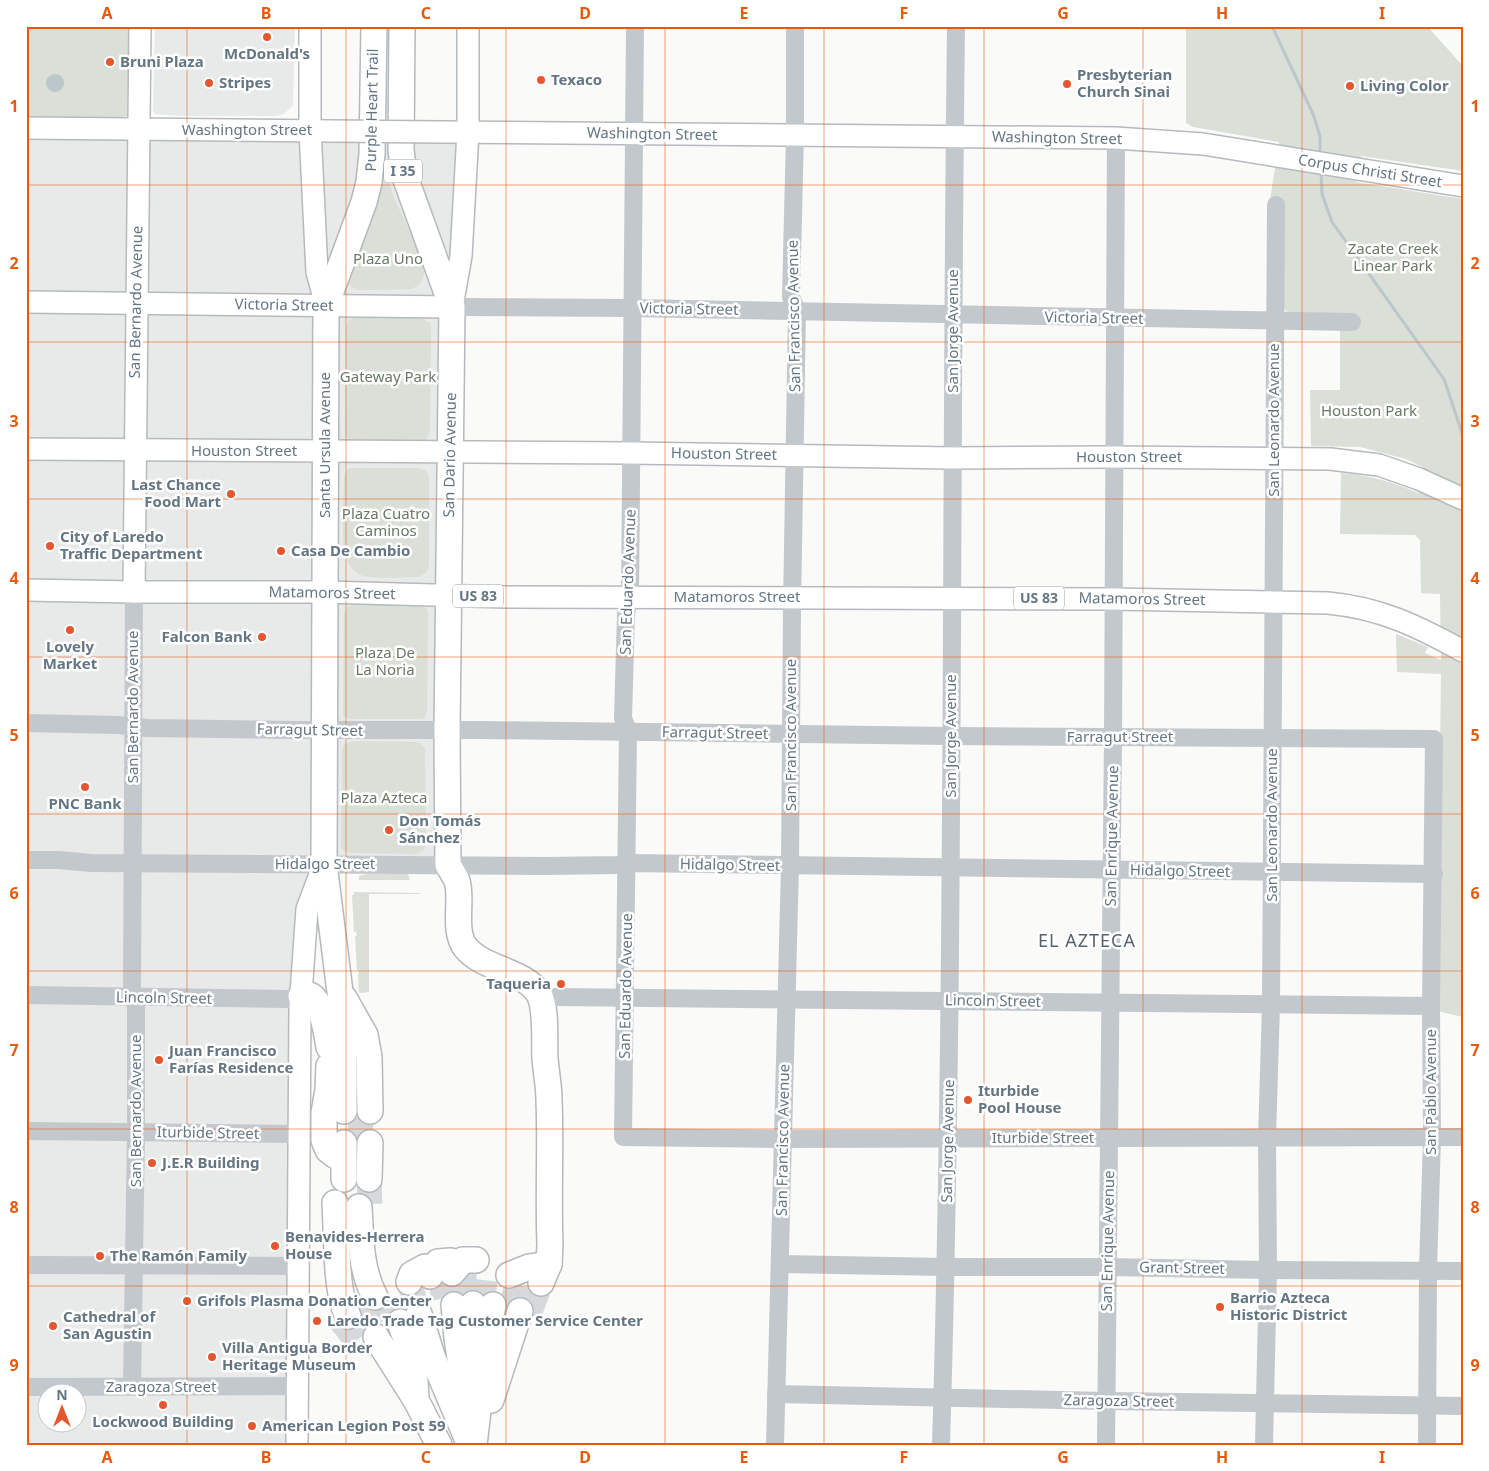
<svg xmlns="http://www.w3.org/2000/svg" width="1489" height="1471" font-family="'Noto Sans',sans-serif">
<rect width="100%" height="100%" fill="#fafaf8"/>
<!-- built -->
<g fill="#e8e9e9" fill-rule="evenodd">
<path d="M155 26H295L293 105 284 114 276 116H184L155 114 153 110Z"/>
<path d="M26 128 468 132 448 865 324 864 307 909 297 1445H26ZM48 1394H78V1424H48Z"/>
</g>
<!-- green -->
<g fill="#dadfd7">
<path d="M26 26H129L127 116 121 118 26 117Z"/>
<path d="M1186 26H1427L1463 66V171L1361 156 1356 182 1463 199V1017L1437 1011 1441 674 1397 672 1396 634 1428 647 1425 653 1441 660 1440 594 1421 593 1420 540 1415 535 1340 534 1341 473C1369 475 1393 482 1418 493L1422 467 1406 459 1360 447 1311 446 1310 390H1340V329L1286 311 1284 309 1270 200 1279 142 1193 127 1186 123Z"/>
<path d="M386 171 394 198 416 245 423 265 424 275 420 284 412 289 357 290 350 286 348 281 378 198Z"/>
<path d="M356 317 420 318 430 323 431 327 430 431 426 440 423 441H351L345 436 346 326 349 320Z"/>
<path d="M350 468H419L426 471 429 477V566L426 573 419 577C402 577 380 579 364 576 355 574 349 566 346 558 340 541 344 497 344 477L347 470Z"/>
<path d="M356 603 421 605 427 609 428 613 427 711 425 718 418 719H352L345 717 343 714 344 613 347 607Z"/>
<path d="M353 741 416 742 420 743 425 748 426 845 423 851 416 854 351 853 344 851 341 848 342 750 345 744Z"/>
<path d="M367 874H408L410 880H359V876Z"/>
<path d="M354 892 420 893V894H369V992L359 993 358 974 359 973V971L357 970 355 936H357L356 932H354L352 895H354Z"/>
</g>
<!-- water -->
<circle fill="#bbc7cb" cx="55" cy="83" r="9"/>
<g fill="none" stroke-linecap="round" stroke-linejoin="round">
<!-- stream -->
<g stroke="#bbc7cb" stroke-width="3">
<path d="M1272 26 1313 114 1320 136V156"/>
<path d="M1321 172 1322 194 1332 222 1444 379 1463 436"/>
</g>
<!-- highway-tunnel -->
<g stroke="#d5d9db" stroke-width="25" stroke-dasharray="25 12" stroke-linecap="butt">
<path d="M360 1143 361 1111"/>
<path d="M369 1179 370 1207"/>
<path d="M464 1272V1305"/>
<path d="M440 1274 445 1307"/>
<path d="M409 1282 419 1314"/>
<path d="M375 1297 391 1327"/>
<path d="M482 1305 486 1272"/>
<path d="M357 1309 376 1337"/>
<path d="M511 1309 519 1277"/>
<path d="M529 1314 541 1283"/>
<path d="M341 1321 363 1349"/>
</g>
<!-- major casing -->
<g stroke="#b5babe" stroke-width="24">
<g id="major">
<path d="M310 26V130L317 272 326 305"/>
<path d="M26 128 331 131"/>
<path d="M441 132 1116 138 1203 144 1463 186"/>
<path d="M26 302 452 307 461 256 468 132V26"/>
<path d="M26 449 631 453 953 458 1114 457 1330 459 1379 465 1419 479 1463 499"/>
<path d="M26 590 134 592H325L506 597 1114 599 1328 603C1381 608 1417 626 1463 651"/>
<path d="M134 592 140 26"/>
<path d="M297 1445 300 1008 307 909 324 864"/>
</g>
</g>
<!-- highway casing -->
<g stroke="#b4b9bd" stroke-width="28">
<g id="highway">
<path d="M402 26 401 150 404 174 452 307 447 731 448 865C451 870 455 876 457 881 463 900 452 931 466 948 483 969 526 971 539 994 547 1009 544 1041 545 1058 546 1072 549 1086 549 1100 551 1148 548 1196 550 1244L549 1264 541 1283"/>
<path d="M301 996C303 996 306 995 309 995 322 998 327 1036 329 1047"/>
<path d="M344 998 365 1035 369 1057 370 1111"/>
<path d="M329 1066 328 1090 324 1113V1140L328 1150 336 1156"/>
<path d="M344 1111V1045L340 992 324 864 326 305 364 202 369 182 372 154 374 26"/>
<path d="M344 1143V1179"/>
<path d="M369 1179 370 1143"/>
<path d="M335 1203C337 1231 335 1293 348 1316"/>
<path d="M359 1207C361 1239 360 1268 375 1297"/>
<path d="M452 1273 463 1260H476"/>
<path d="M509 1275 529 1267 549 1264"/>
<path d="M430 1276 438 1262 451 1261"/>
<path d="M409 1282 412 1274 425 1267"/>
<path d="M454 1305 457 1338 469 1420"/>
<path d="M419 1314 432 1356 470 1445"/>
<path d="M400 1322 414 1362 416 1400"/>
<path d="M376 1337 416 1400 439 1445"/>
<path d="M472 1350 473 1304"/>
<path d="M491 1400 520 1311"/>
<path d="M474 1445 486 1341 493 1305"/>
</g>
</g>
<!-- minor -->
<g stroke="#c3c8cc" stroke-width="18">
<path d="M635 26 630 597 626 614 623 718 628 731 623 1137 783 1139 1463 1137"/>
<path d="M452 307 632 308 1352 322"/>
<path d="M26 723 118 725 147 728 297 730H479L951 736 1434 739 1431 1006 1432 1138 1428 1270 1427 1445"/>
<path d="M26 860H59L91 863 545 866 617 865 627 863 1434 874"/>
<path d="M26 995 290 999 301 996"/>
<path d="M555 997 1431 1006"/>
<path d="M26 1131 299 1134"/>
<path d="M780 1264 945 1267H1107L1268 1270 1463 1271"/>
<path d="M26 1265 297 1266"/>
<path d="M26 1387 297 1386"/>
<path d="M132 1387 136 1132V1006L132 988 134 592"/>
<path d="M776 1394 1106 1401 1463 1406"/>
<path d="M775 1445 790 866 792 608 797 311 791 297 795 135V26"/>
<path d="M941 1445C955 972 950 499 956 26"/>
<path d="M1106 1445 1113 737 1116 138"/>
<path d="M1264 1445 1268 1270 1267 1138 1271 1004 1276 205"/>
</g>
<!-- major -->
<use href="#major" stroke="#fff" stroke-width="21"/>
<!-- highway -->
<use href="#highway" stroke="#fff" stroke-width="25"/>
<!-- major-bridge casing -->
<g stroke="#b5babe" stroke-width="24" stroke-linecap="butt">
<path id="major-bridge" d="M331 131 441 132"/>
</g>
<!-- major-bridge -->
<use href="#major-bridge" stroke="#fff" stroke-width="21"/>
</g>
<!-- grid -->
<path fill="none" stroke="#e8590c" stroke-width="1" stroke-opacity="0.55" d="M187 26V1445M346 26V1445M506 26V1445M665 26V1445M824 26V1445M984 26V1445M1143 26V1445M1302 26V1445M26 185H1463M26 342H1463M26 499H1463M26 657H1463M26 814H1463M26 971H1463M26 1129H1463M26 1286H1463"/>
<!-- markers -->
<g fill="#e4572e" stroke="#fff" stroke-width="2">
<circle cx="267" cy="37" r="5"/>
<circle cx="110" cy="62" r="5"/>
<circle cx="541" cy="80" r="5"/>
<circle cx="209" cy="83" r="5"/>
<circle cx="1067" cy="84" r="5"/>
<circle cx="1350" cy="86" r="5"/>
<circle cx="231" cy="494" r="5"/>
<circle cx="50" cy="546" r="5"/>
<circle cx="281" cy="551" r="5"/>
<circle cx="70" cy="630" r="5"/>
<circle cx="262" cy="637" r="5"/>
<circle cx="85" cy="787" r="5"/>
<circle cx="389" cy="830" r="5"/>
<circle cx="561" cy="984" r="5"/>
<circle cx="159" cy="1060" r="5"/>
<circle cx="968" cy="1100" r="5"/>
<circle cx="152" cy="1163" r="5"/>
<circle cx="275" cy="1246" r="5"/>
<circle cx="100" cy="1256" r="5"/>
<circle cx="187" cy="1301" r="5"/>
<circle cx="1220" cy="1307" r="5"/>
<circle cx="317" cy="1321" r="5"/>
<circle cx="53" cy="1326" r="5"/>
<circle cx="212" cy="1357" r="5"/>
<circle cx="163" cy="1405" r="5"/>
<circle cx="252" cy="1426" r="5"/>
</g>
<g text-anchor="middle" stroke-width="5" stroke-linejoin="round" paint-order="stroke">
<!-- shield labels -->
<g fill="#fff" stroke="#939fa8" stroke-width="1">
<rect x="384" y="159.5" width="38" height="23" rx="4"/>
<rect x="453" y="584.5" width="50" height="23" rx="4"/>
<rect x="1014" y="586.5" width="50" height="23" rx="4"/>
</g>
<g font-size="14" font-weight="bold" fill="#657683">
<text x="403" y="176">I 35</text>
<text x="478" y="601">US 83</text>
<text x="1039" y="603">US 83</text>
</g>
<!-- poi labels -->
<g font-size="15" font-weight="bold" fill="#657683" stroke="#fff" text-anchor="start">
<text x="267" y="59" text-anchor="middle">McDonald's</text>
<text x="120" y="67">Bruni Plaza</text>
<text x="1077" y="80">Presbyterian<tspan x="1077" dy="17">Church Sinai</tspan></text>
<text x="551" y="85">Texaco</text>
<text x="219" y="88">Stripes</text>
<text x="1360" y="91">Living Color</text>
<text x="221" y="490" text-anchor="end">Last Chance<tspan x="221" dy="17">Food Mart</tspan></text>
<text x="60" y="542">City of Laredo<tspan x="60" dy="17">Traffic Department</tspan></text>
<text x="291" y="556">Casa De Cambio</text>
<text x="252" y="642" text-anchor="end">Falcon Bank</text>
<text x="70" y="652" text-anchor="middle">Lovely<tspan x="70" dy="17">Market</tspan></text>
<text x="85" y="809" text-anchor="middle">PNC Bank</text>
<text x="399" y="826">Don Tomás<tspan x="399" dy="17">Sánchez</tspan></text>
<text x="551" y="989" text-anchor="end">Taqueria</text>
<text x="169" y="1056">Juan Francisco<tspan x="169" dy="17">Farías Residence</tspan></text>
<text x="978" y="1096">Iturbide<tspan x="978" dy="17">Pool House</tspan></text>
<text x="162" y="1168">J.E.R Building</text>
<text x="285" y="1242">Benavides-Herrera<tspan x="285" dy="17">House</tspan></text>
<text x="110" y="1261">The Ramón Family</text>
<text x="1230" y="1303">Barrio Azteca<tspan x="1230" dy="17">Historic District</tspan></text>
<text x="197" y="1306">Grifols Plasma Donation Center</text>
<text x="63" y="1322">Cathedral of<tspan x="63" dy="17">San Agustin</tspan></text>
<text x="327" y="1326">Laredo Trade Tag Customer Service Center</text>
<text x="222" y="1353">Villa Antigua Border<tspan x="222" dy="17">Heritage Museum</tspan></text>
<text x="163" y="1427" text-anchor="middle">Lockwood Building</text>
<text x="262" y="1431">American Legion Post 59</text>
</g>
<!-- street labels -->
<g font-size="15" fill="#657683" stroke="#fff">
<text transform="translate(372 110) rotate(-89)" y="5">Purple Heart Trail</text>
<text x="247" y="135">Washington Street</text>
<text transform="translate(652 134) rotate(1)" y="5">Washington Street</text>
<text transform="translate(1057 138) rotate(1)" y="5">Washington Street</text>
<text transform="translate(1370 171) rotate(9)" y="5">Corpus Christi Street</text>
<text transform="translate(136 302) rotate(-89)" y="5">San Bernardo Avenue</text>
<text transform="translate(284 305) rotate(1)" y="5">Victoria Street</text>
<text transform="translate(689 309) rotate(1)" y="5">Victoria Street</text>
<text transform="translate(794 316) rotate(-91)" y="5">San Francisco Avenue</text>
<text transform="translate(1094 318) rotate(1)" y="5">Victoria Street</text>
<text transform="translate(953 331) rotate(-90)" y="5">San Jorge Avenue</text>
<text transform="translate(1274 420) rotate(-90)" y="5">San Leonardo Avenue</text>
<text transform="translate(325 445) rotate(-90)" y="5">Santa Ursula Avenue</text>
<text x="244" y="456">Houston Street</text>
<text transform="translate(724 454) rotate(1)" y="5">Houston Street</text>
<text transform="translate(450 455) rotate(-89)" y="5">San Dario Avenue</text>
<text x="1129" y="462">Houston Street</text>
<text transform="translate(628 582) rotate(-88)" y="5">San Eduardo Avenue</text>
<text transform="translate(332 593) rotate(1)" y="5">Matamoros Street</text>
<text x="737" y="602">Matamoros Street</text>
<text transform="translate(1142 599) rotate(1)" y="5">Matamoros Street</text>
<text transform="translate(133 707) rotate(-90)" y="5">San Bernardo Avenue</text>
<text transform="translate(310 730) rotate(1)" y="5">Farragut Street</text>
<text transform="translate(715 733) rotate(1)" y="5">Farragut Street</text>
<text transform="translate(791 735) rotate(-90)" y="5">San Francisco Avenue</text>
<text transform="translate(951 736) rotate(-90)" y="5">San Jorge Avenue</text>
<text x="1120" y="742">Farragut Street</text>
<text transform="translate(1272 825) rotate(-90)" y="5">San Leonardo Avenue</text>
<text transform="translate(1112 836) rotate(-89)" y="5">San Enrique Avenue</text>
<text x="325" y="869">Hidalgo Street</text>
<text transform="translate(730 865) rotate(1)" y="5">Hidalgo Street</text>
<text transform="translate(1180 871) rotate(1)" y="5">Hidalgo Street</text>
<text transform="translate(626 986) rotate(-89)" y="5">San Eduardo Avenue</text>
<text transform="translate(164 998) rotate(1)" y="5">Lincoln Street</text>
<text transform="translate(993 1001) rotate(1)" y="5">Lincoln Street</text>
<text transform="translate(1431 1092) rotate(-90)" y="5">San Pablo Avenue</text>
<text transform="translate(136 1111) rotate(-90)" y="5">San Bernardo Avenue</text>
<text transform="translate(208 1133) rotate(1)" y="5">Iturbide Street</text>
<text x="1043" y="1143">Iturbide Street</text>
<text transform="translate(783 1140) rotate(-89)" y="5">San Francisco Avenue</text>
<text transform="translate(948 1141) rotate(-89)" y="5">San Jorge Avenue</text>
<text transform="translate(1108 1241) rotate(-89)" y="5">San Enrique Avenue</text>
<text transform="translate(1182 1268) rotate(1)" y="5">Grant Street</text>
<text x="161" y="1392">Zaragoza Street</text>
<text transform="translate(1119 1401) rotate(1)" y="5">Zaragoza Street</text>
</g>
<!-- park labels -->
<g font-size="15" fill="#687a64" stroke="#fff">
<text x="1393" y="254">Zacate Creek<tspan x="1393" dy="17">Linear Park</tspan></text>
<text x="388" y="264">Plaza Uno</text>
<text x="388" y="382">Gateway Park</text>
<text x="1369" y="416">Houston Park</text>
<text x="386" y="519">Plaza Cuatro<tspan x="386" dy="17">Caminos</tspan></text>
<text x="385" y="658">Plaza De<tspan x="385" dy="17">La Noria</tspan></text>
<text x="384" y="803">Plaza Azteca</text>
</g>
<!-- quarter labels -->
<g font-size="18" letter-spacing="1" fill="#57646e" stroke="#fff">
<text x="1087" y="947">EL AZTECA</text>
</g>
</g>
<!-- border -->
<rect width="1489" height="1471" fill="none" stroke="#ffffff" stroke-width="55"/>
<!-- north arrow -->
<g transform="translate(62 1408)"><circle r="24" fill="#ffffff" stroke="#c1c8cd"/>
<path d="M0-4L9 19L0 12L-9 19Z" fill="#e4572e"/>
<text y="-8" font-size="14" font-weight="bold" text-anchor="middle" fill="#657683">N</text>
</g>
<rect x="28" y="28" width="1434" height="1416" fill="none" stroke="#e8590c" stroke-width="2"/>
<g font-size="16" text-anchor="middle" font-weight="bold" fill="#e8590c">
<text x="107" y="19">A</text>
<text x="266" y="19">B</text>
<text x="426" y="19">C</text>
<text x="585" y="19">D</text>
<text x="744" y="19">E</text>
<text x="904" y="19">F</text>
<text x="1063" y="19">G</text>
<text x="1222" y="19">H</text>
<text x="1382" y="19">I</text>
<text x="14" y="112">1</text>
<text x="1475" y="112">1</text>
<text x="14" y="269">2</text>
<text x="1475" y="269">2</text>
<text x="14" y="427">3</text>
<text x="1475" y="427">3</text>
<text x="14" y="584">4</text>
<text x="1475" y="584">4</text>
<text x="14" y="741">5</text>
<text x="1475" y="741">5</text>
<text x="14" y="899">6</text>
<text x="1475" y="899">6</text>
<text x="14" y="1056">7</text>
<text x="1475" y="1056">7</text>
<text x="14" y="1213">8</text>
<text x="1475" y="1213">8</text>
<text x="14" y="1371">9</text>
<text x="1475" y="1371">9</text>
<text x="107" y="1463">A</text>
<text x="266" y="1463">B</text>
<text x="426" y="1463">C</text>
<text x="585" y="1463">D</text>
<text x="744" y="1463">E</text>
<text x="904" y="1463">F</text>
<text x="1063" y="1463">G</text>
<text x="1222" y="1463">H</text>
<text x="1382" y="1463">I</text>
</g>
</svg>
